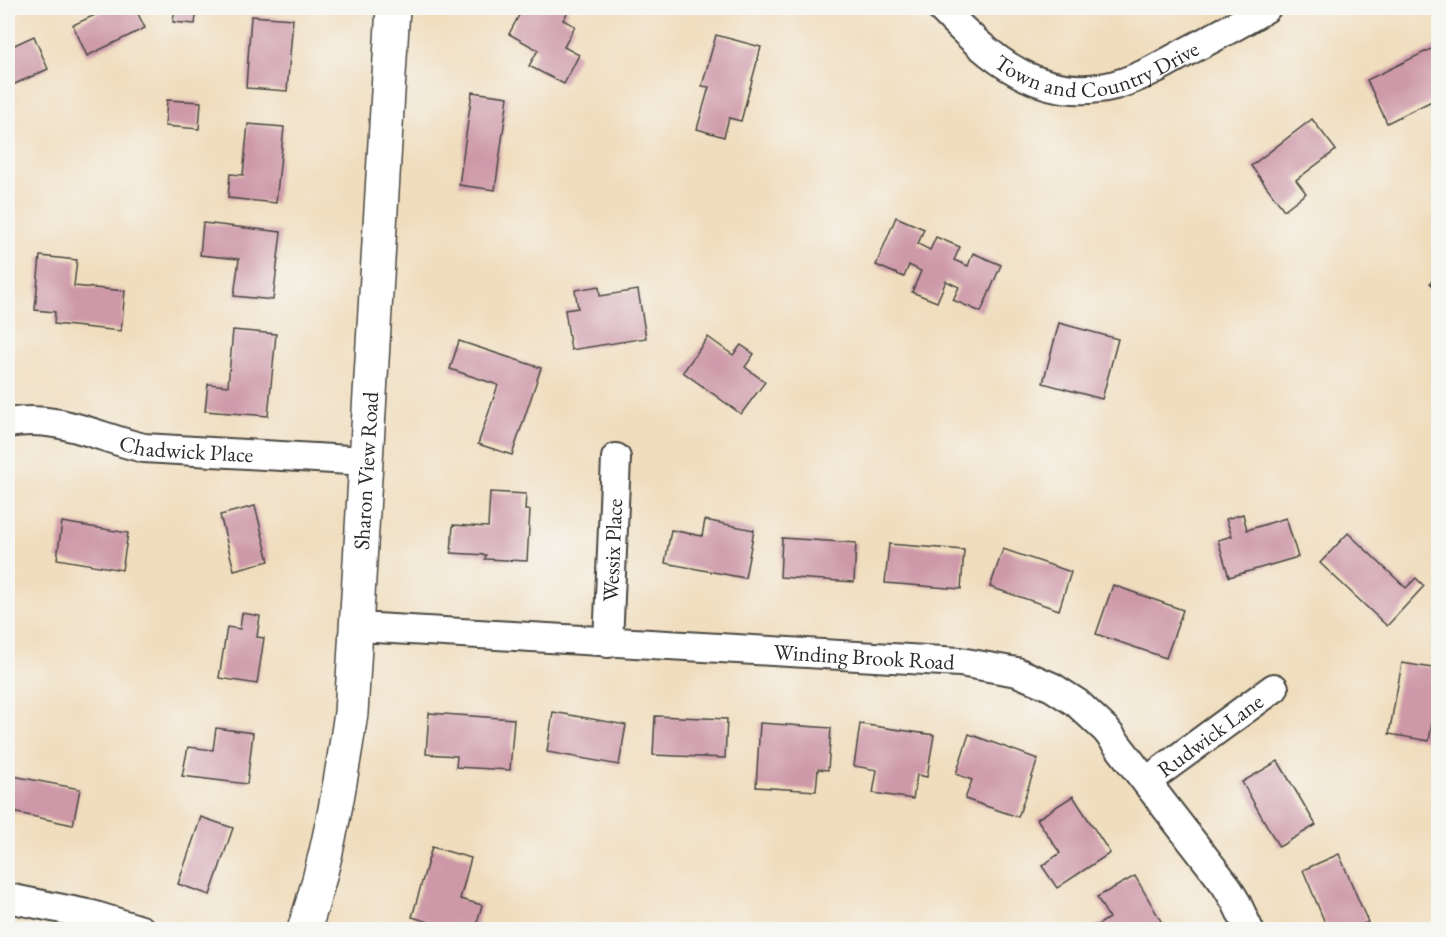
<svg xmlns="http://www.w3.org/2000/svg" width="1446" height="937" font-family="'EB Garamond',serif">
<rect width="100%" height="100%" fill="#f6f6f2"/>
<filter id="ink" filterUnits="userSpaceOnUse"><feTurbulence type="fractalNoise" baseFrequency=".0167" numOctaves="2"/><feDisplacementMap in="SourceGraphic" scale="12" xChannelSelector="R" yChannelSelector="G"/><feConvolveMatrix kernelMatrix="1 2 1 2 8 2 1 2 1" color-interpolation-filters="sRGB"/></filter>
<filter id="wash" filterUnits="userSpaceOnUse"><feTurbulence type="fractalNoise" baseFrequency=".008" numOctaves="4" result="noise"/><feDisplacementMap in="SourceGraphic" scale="24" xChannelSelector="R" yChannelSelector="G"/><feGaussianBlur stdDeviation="1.35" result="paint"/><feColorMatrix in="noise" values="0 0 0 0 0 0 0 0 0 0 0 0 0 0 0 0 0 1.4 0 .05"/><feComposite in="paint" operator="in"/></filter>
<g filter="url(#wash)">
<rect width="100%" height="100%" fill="#f0ddbd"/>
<g id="blocks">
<!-- building -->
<g fill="#cd98a8">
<path d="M110 8H135L145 28 87 56 73 25Z"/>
<path d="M175 8H197L195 24 173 22Z"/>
<path d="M523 8H565L569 10 563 20 575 26 564 47 579 55 564 84 529 66 538 50 509 34Z"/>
<path d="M251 16 293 19 287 91 246 88Z"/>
<path d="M716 35 761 47 741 121 729 118 724 137 697 129 709 87 702 86Z"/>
<path d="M34 36 48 69 8 87V48Z"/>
<path d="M1437 46 1438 50V98L1387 123 1367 80Z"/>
<path d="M472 92 508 97 495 190 459 185Z"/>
<path d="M167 100 201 102 199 129 165 126Z"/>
<path d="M1312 119 1336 150 1296 180 1306 193 1284 210 1251 166Z"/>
<path d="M248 124 284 127 276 203 228 198 230 174 243 175Z"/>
<path d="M896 217 924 229 918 244 930 250 936 237 960 247 954 260 968 266 973 253 1001 265 981 312 953 300 959 287 946 281 937 302 912 292 921 271 909 265 904 277 876 265Z"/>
<path d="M203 223 281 232 273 300 234 296 239 259 200 255Z"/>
<path d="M40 256 77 260 74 286 125 291 121 331 54 324 55 312 35 310Z"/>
<path d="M1438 275V291L1430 283Z"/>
<path d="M599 286 600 296 638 290 646 338 571 350 565 310 578 308 575 290Z"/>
<path d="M1059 323 1118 339 1102 399 1043 383Z"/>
<path d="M233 330 276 334 268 416 205 411 208 384 228 386Z"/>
<path d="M708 337 733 355 741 345 754 354 745 367 765 382 741 414 683 372Z"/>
<path d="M459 341 541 368 512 455 478 444 498 385 450 369Z"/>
<path d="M490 492 526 494 525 510H530L527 561 485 559 486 555 451 553 453 525 488 527Z"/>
<path d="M255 506 269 561 234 570 220 515Z"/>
<path d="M1243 514 1247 530 1286 518 1298 557 1229 577 1218 540 1232 536 1226 519Z"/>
<path d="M705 520 754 530 745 578 665 563 671 530 702 536Z"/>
<path d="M62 522 128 533 122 570 57 559Z"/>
<path d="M1348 533 1406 588 1416 578 1424 586 1387 626 1320 563Z"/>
<path d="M782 538 856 543 854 582 780 577Z"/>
<path d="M889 544 964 550 961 589 885 583Z"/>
<path d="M1003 549 1071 572 1059 610 990 587Z"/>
<path d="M1113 585 1183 610 1166 658 1096 634Z"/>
<path d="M242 613 260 616 257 637 264 638 257 684 219 678 227 627 240 629Z"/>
<path d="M1402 663 1438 669V687L1429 741 1389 734Z"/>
<path d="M553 712 626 725 619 765 547 752Z"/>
<path d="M429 713 514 719 510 770 456 767 457 756 426 754Z"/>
<path d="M655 716 727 719 725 758 653 755Z"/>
<path d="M760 723 831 728 828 770 818 769 816 791 756 787Z"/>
<path d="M860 724 934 735 927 777 917 775 913 799 873 793 877 770 854 766Z"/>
<path d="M216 728 253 733 247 784 182 776 188 747 213 750Z"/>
<path d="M969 734 1038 759 1018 817 965 799 972 780 956 774Z"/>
<path d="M1278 761 1316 825 1279 847 1242 782Z"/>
<path d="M8 775 80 789 73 825 8 811Z"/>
<path d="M1073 796 1110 853 1057 888 1042 866 1060 853 1037 819Z"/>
<path d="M201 817 233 828 210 895 178 884Z"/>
<path d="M432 847 471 858 460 899 482 905 475 930H456L412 917Z"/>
<path d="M1339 854 1368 922 1350 930H1328L1303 870Z"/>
<path d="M1135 876 1166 930H1090L1109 918 1097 897Z"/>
</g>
</g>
</g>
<g filter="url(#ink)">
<use href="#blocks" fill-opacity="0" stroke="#494641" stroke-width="1.5"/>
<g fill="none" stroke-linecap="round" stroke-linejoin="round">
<!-- street casing -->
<g stroke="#494641" stroke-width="32">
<g id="street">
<path id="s1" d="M941 8C990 58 1040 104 1115 85 1140 78 1163 65 1186 52 1213 38 1240 24 1266 8"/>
<path id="s2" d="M8 423C59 414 96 437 144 448L367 461"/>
<path id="s3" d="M358 627 960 662 1017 672 1052 687 1077 703 1106 730 1225 884 1236 902 1249 930"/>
<path id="s4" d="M608 643 616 458"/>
<path id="s5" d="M1147 781 1274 688"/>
<path d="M8 898 92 915 141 930"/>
</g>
</g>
<!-- secondary casing -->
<g stroke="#494641" stroke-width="36">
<g id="secondary">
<path id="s6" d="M304 930C328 859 340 787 351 713L393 8"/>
</g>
</g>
<!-- street -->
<use href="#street" stroke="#fff" stroke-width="28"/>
<!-- secondary -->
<use href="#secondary" stroke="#fff" stroke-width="33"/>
</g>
</g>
<g text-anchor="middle" stroke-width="6" stroke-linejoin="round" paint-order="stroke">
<!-- street labels -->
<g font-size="22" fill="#2b2b2b" stroke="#f6f6f2">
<text dy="8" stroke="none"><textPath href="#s1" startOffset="184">Town and Country Drive</textPath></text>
<text dy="8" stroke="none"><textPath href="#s2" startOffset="182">Chadwick Place</textPath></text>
<text dy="8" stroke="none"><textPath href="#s6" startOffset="465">Sharon View Road</textPath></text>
<text dy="8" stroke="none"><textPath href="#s4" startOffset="93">Wessix Place</textPath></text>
<text dy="8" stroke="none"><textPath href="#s3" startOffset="507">Winding Brook Road</textPath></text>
<text dy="8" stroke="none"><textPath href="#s5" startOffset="78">Rudwick Lane</textPath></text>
</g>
</g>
<!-- margin -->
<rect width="1446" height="937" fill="none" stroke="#f6f6f2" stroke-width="30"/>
</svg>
